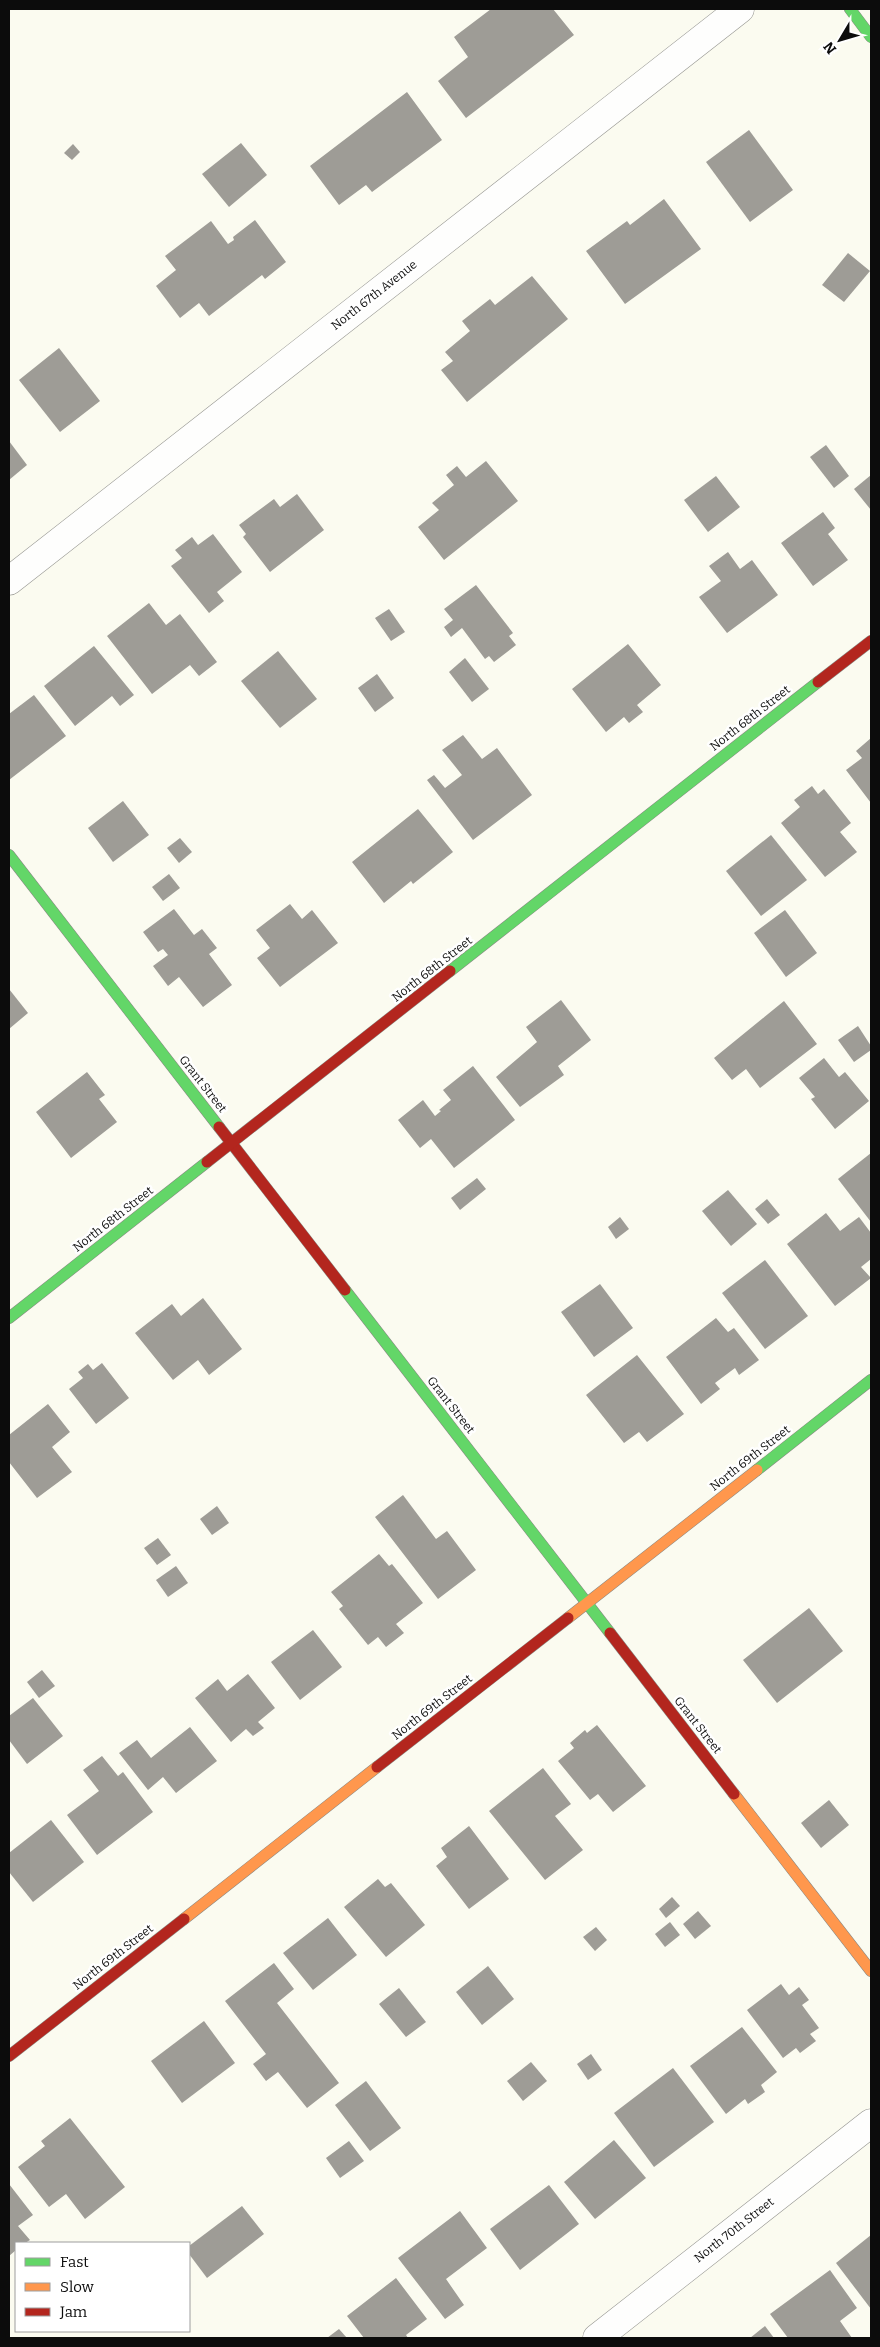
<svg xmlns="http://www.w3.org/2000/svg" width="880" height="2347" font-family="Bitter,serif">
<rect width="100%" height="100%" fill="#fbfbf0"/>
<!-- building -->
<g fill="#9e9c96">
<path d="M491 9H553L574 35 466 118 438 81 468 57 454 37Z"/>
<path d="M407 92 442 140 372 192 366 185 339 205 310 166Z"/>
<path d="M749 130 793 190 750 222 706 162Z"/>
<path d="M241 143 267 175 229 207 202 174Z"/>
<path d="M73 144 80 152 72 160 64 153Z"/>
<path d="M664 199 701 249 625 304 586 251 627 221 630 225Z"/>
<path d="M255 220 286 262 265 279 262 275 209 316 199 303 180 318 156 286 176 270 165 256 211 221 228 244 234 240 233 237Z"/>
<path d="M848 253 870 271 844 302 822 285Z"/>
<path d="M532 276 568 319 467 402 441 370 453 361 445 352 470 331 462 321 490 299 495 305Z"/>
<path d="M59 348 100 401 60 432 19 380Z"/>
<path d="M9 441 27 465 9 480Z"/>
<path d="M826 445 849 476 834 488 810 457Z"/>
<path d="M486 461 518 501 444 560 418 527 439 510 432 503 454 485 446 475 457 466 466 477Z"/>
<path d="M871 475V510L854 489Z"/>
<path d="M716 476 740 507 708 532 684 500Z"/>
<path d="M297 494 324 530 270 572 243 537 246 534 239 525 274 499 280 507Z"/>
<path d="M823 512 835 528 828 534 848 560 813 586 781 543Z"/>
<path d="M213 534 242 572 217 592 224 601 209 613 171 566 182 558 175 550 192 537 198 545Z"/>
<path d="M728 552 740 569 752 560 778 595 727 633 699 597 721 581 709 566Z"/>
<path d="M476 585 513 633 509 636 516 645 494 662 489 656 485 659 462 628 451 637 444 627 453 620 444 609Z"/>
<path d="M149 603 166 625 180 614 217 662 199 676 190 665 152 694 107 636Z"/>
<path d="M389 609 405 632 391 641 375 618Z"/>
<path d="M628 644 661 685 637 705 643 712 629 723 624 717 606 732 572 689Z"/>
<path d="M94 646 134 695 120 706 112 696 75 726 44 686Z"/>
<path d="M278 651 317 699 280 728 241 681Z"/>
<path d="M465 658 489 689 472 702 449 672Z"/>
<path d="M377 674 394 698 375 712 358 688Z"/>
<path d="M34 695 66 736 9 780V714Z"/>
<path d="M463 735 482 759 497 748 532 795 473 840 427 780 434 775 445 788 462 775 442 750Z"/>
<path d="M871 738V803L846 770 862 758 856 751Z"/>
<path d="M812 786 818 794 824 789 851 823 840 832 857 852 825 877 781 823 800 807 794 800Z"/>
<path d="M123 801 149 835 113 862 88 828Z"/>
<path d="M418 809 453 852 413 884 411 881 384 903 352 862Z"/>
<path d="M771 835 807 880 761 916 726 871Z"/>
<path d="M180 838 192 852 179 863 167 848Z"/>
<path d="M169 874 180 888 163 901 152 887Z"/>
<path d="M290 904 302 919 312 910 338 943 280 987 257 958 270 948 256 930Z"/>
<path d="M174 909 194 935 202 929 217 948 209 954 232 985 203 1007 179 977 168 986 153 966 168 955 163 949 158 952 143 932Z"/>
<path d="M785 910 817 953 786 977 754 933Z"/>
<path d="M9 989 28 1013 9 1029Z"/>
<path d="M561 1000 591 1040 558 1066 564 1075 520 1107 496 1077 537 1042 526 1027Z"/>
<path d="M784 1001 817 1044 760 1088 746 1069 732 1080 714 1058Z"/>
<path d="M858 1026 871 1046V1050L854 1062 838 1040Z"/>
<path d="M824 1058 839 1077 845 1072 869 1101 835 1129 811 1099 815 1097 799 1078Z"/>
<path d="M473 1066 515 1120 454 1168 431 1139 420 1148 398 1120 423 1100 435 1116 441 1111 439 1110 451 1100 443 1090Z"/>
<path d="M87 1072 105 1095 99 1099 117 1122 71 1158 36 1112Z"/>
<path d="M871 1153V1222L838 1179Z"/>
<path d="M477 1178 486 1189 460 1210 451 1198Z"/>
<path d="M728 1190 757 1224 731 1246 702 1211Z"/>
<path d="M767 1199 780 1215 768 1224 755 1209Z"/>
<path d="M826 1213 840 1231 859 1217 871 1233V1259L861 1267 871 1278 835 1306 787 1244Z"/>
<path d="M620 1217 629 1229 616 1239 608 1227Z"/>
<path d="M765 1260 808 1316 765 1349 722 1293Z"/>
<path d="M600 1284 633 1328 594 1357 561 1312Z"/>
<path d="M203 1298 242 1349 209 1375 198 1360 173 1380 135 1333 172 1304 181 1316Z"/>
<path d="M716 1318 728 1332 734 1328 759 1360 739 1375 735 1368 715 1383 720 1389 701 1404 666 1357Z"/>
<path d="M637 1355 684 1414 647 1442 639 1432 624 1443 586 1395Z"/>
<path d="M102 1363 129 1398 96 1424 69 1389 83 1378 78 1372 88 1364 93 1370Z"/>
<path d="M48 1404 70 1432 52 1447 72 1472 37 1498 9 1462V1435Z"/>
<path d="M403 1495 436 1539 447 1531 476 1570 438 1599 375 1517Z"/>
<path d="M217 1506 229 1523 212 1535 200 1519Z"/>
<path d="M158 1538 171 1555 157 1565 144 1548Z"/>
<path d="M379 1554 389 1566 392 1564 423 1603 396 1624 404 1633 386 1647 378 1637 368 1645 339 1609 343 1606 331 1592Z"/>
<path d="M176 1566 188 1583 168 1597 156 1580Z"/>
<path d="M809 1608 843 1651 777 1703 743 1660Z"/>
<path d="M313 1630 342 1667 300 1700 271 1662Z"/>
<path d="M42 1670 55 1686 39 1698 27 1682Z"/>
<path d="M248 1674 275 1708 258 1722 264 1728 253 1736 246 1729 231 1742 195 1698 218 1679 227 1691Z"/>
<path d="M33 1698 63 1736 27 1764 9 1740V1716Z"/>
<path d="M597 1725 646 1786 613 1812 598 1794 590 1800 558 1761 574 1748 570 1743 585 1730 587 1733Z"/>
<path d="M190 1727 217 1761 176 1793 163 1777 148 1790 119 1753 137 1740 151 1758Z"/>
<path d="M102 1756 118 1776 123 1772 153 1812 97 1855 67 1815 99 1791 83 1770Z"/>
<path d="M543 1768 571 1804 555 1816 583 1850 545 1880 489 1811Z"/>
<path d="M829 1800 849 1825 821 1848 801 1823Z"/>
<path d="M51 1820 84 1862 33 1902 9 1872V1853Z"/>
<path d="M469 1826 509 1879 469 1909 436 1866 447 1857 441 1848Z"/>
<path d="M378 1879 385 1887 391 1883 425 1925 386 1957 344 1907Z"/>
<path d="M672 1897 680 1906 666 1918 659 1909Z"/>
<path d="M698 1911 711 1926 695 1939 683 1924Z"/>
<path d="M328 1918 357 1955 313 1990 283 1953Z"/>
<path d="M670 1922 680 1935 665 1947 655 1934Z"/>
<path d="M596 1927 607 1940 595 1951 583 1937Z"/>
<path d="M274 1963 294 1989 277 2003 339 2083 307 2108 278 2072 266 2081 253 2064 266 2054 225 2001Z"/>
<path d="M488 1966 514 1999 482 2025 456 1992Z"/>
<path d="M781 1984 789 1995 799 1987 809 2000 802 2005 819 2028 810 2034 816 2041 800 2053 796 2048 783 2058 747 2010Z"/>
<path d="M399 1988 426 2022 406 2037 379 2004Z"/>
<path d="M204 2021 235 2063 182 2103 151 2061Z"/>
<path d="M742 2027 777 2072 761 2085 765 2092 748 2104 745 2099 726 2114 690 2066Z"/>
<path d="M591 2054 602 2070 588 2080 577 2064Z"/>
<path d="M531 2062 547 2081 523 2101 507 2081Z"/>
<path d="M673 2068 714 2122 654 2167 614 2113Z"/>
<path d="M366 2081 401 2128 370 2151 335 2105Z"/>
<path d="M70 2118 125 2187 85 2219 66 2194 49 2207 18 2167 45 2146 41 2141Z"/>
<path d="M614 2140 646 2178 595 2219 564 2182Z"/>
<path d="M349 2141 364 2161 340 2178 326 2158Z"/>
<path d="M9 2184 33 2215 18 2226 30 2240 25 2243H16V2250L9 2256Z"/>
<path d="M549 2185 579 2224 520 2270 490 2229Z"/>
<path d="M242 2206 264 2234 207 2278 189 2254V2246Z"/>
<path d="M460 2211 487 2248 446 2279 464 2305 445 2319 398 2258Z"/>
<path d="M871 2235V2309L836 2263Z"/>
<path d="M830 2270 857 2308 840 2321 852 2338H788L770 2314Z"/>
<path d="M396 2278 427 2319 406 2335 408 2338H364L347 2316Z"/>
<path d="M765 2326 774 2338H750Z"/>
<path d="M339 2329 347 2338H327Z"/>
</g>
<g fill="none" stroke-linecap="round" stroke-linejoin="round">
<!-- street casing -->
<g stroke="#94948f" stroke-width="29">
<g id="street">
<path d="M9 581 740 9"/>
<path d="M597 2338 871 2123"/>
</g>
</g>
<!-- fast casing -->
<g stroke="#8a8a85" stroke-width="12">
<g id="fast">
<path d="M850 9 871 37"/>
<path d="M9 855 219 1127"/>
<path d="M450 971 818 682"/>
<path d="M345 1290 610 1633"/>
<path d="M9 1318 207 1162"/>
<path d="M757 1470 871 1380"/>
</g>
</g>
<!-- slow casing -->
<g stroke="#8a8a85" stroke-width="12">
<g id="slow">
<path d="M568 1618 757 1470"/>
<path d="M734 1794 871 1971"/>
<path d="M184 1919 377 1767"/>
</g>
</g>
<!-- jam casing -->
<g stroke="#8a8a85" stroke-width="12">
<g id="jam">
<path d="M818 682 871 641"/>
<path d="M219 1127 345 1290"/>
<path d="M207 1162 450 971"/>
<path d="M610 1633 734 1794"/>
<path d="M377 1767 568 1618"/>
<path d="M9 2056 184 1919"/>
</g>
</g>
<!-- street -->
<use href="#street" stroke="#fefefd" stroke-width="28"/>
<!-- fast -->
<use href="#fast" stroke="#63d668" stroke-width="11"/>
<!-- slow -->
<use href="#slow" stroke="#ff974d" stroke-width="11"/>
<!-- jam -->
<use href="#jam" stroke="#b3261e" stroke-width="11"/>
</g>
<g text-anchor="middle" stroke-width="5" stroke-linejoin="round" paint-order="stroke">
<!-- street labels -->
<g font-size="12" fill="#0c0c0c" stroke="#fff">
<text transform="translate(374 295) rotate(-38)" y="4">North 67th Avenue</text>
<text transform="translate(750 718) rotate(-38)" y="4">North 68th Street</text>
<text transform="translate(432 969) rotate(-38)" y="4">North 68th Street</text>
<text transform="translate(203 1084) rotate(52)" y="4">Grant Street</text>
<text transform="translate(113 1219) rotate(-38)" y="4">North 68th Street</text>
<text transform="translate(451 1405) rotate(52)" y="4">Grant Street</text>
<text transform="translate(750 1458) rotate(-38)" y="4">North 69th Street</text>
<text transform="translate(432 1707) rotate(-38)" y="4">North 69th Street</text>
<text transform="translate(698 1725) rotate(52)" y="4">Grant Street</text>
<text transform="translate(113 1957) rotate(-38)" y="4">North 69th Street</text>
<text transform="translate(734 2230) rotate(-38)" y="4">North 70th Street</text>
</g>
</g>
<!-- border -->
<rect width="880" height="2347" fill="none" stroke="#0c0c0c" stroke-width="20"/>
<!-- legend -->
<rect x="15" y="2242" width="175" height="90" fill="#ffffff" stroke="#9e9e9e"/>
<rect x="25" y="2258" width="25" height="8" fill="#63d668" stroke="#9e9e9e"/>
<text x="60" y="2267" font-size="15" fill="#0c0c0c">Fast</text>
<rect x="25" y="2283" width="25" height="8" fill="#ff974d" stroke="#9e9e9e"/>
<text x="60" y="2292" font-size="15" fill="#0c0c0c">Slow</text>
<rect x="25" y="2308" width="25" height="8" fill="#b3261e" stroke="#9e9e9e"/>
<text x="60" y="2317" font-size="15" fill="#0c0c0c">Jam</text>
<!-- north arrow -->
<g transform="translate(840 40) rotate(232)" stroke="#ffffff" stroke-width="4" paint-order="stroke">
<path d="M0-4L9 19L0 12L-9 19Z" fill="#0c0c0c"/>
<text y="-8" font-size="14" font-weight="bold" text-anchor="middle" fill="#0c0c0c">N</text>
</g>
</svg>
